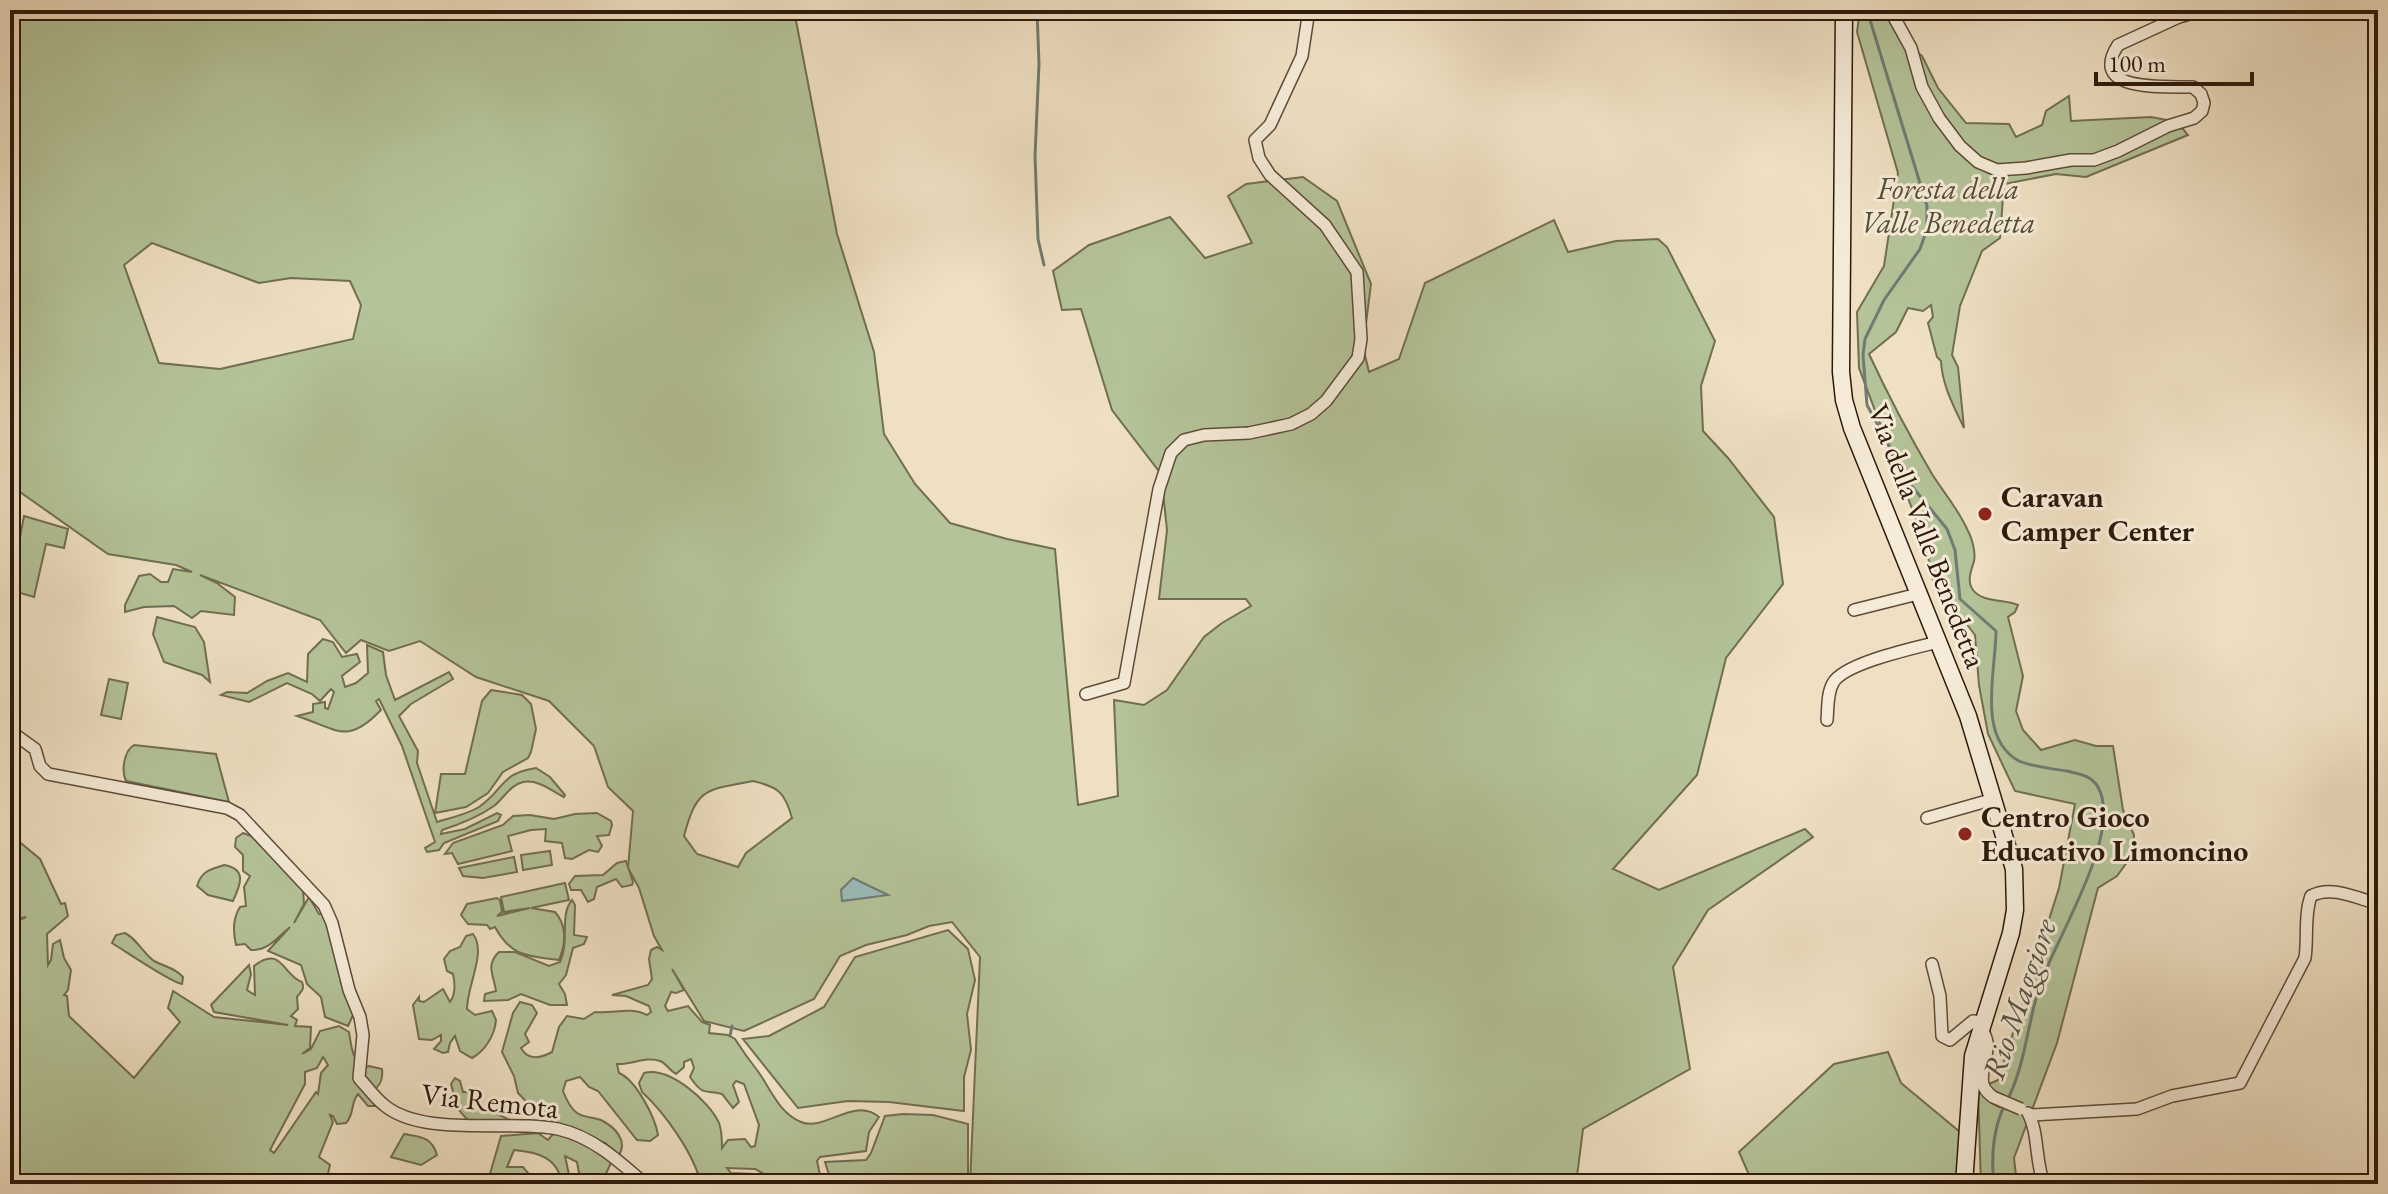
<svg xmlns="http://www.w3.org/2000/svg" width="2388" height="1194" font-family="'EB Garamond',serif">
<rect width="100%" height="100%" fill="#efe0c3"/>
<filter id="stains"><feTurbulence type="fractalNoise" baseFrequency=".0025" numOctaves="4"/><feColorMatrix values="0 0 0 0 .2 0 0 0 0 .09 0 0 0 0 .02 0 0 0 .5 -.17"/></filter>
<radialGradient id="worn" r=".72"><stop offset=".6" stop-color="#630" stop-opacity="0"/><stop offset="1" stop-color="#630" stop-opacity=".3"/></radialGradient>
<!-- green -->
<g fill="#b4c398" stroke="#716e52" stroke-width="2" fill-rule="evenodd">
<path d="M10 10H794L837 234 874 352 884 434 915 484 950 523 1007 539 1055 549 1078 805 1118 796 1114 700 1144 705 1167 690 1204 637 1222 623 1251 606 1246 599H1159L1167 530 1161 474 1112 410 1081 309 1062 310 1053 271 1089 245 1170 217 1205 258 1252 243 1228 196 1246 184 1303 177 1337 201 1371 284 1363 347 1369 372 1399 359 1425 283 1554 220 1568 252 1616 241 1658 239 1667 247 1715 341 1701 386 1703 431 1728 458 1774 517 1783 584 1726 658 1697 775 1613 869 1659 890 1805 829 1813 837 1708 910 1673 967 1690 1069 1583 1129 1576 1184H970L980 957 952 922 929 926 907 935 866 945 840 956 814 999 744 1031 704 1021 672 969 684 990 676 993 671 992 665 1006 668 1011 688 1006 702 1022 710 1025 709 1033 728 1035 735 1039C742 1050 749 1060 757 1070 771 1089 778 1112 801 1122 825 1132 854 1096 879 1117L869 1132 866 1151 820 1157 817 1161 820 1175 818 1184H782L755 1169 727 1168 731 1173 754 1174 770 1184H701C694 1154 665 1113 642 1092L639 1083 644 1073C669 1066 709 1101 719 1123 722 1131 722 1140 722 1148L728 1140 745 1139 751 1147 755 1146 759 1125 744 1084 736 1081 733 1085 739 1102 733 1108 722 1094C704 1089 704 1097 690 1077L694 1068 691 1059 684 1062V1067L676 1074C669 1070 666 1063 660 1061 645 1056 632 1065 617 1064L619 1073C636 1080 655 1117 658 1135L650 1141 637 1140 598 1091 589 1087 580 1077 566 1081 563 1091C566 1099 570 1108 577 1113 584 1118 594 1117 601 1120 615 1127 628 1141 619 1155L605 1143 553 1127 549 1114 540 1116 518 1093 514 1076 502 1052 513 1013 520 1002 532 1005 537 1013 525 1034 529 1042 521 1048C528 1061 541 1058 552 1052L559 1027 567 1016 584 1019 595 1012C614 1014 630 1006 647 1015L651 1012 649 1006 626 996 612 995 648 985 652 979 649 959 651 950 657 947 662 950 654 936 639 888 628 868 633 811 608 787 594 746 549 701 476 677 420 641 389 651 361 640 346 653 320 620 200 575 217 583 235 597 234 615 201 611 192 618 174 606 144 607 125 612V605L139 576 150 574 161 582H168L173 569 192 572 176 565 108 554 10 485ZM152 243 259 283 291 278 350 281 361 305 353 339 220 369 159 363 124 265ZM753 781C779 787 785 793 792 818L746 853 738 867 697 854 684 836C697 787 706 790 753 781Z"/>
<path d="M1860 10H1885L1899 38 1922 56 1938 88 1966 123 2009 124 2016 137 2042 125 2046 111 2069 96 2071 121 2151 117 2177 122 2188 135 2086 177 2056 174 2004 184 2000 238 1982 251 1960 306 1952 355 1958 367 1964 428C1954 407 1942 385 1941 361L1937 357 1928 323 1933 317 1931 305 1923 311 1908 308 1896 332 1869 354C1888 395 1909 435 1932 474 1944 493 1959 510 1968 531 1972 538 1976 553 1974 561 1972 569 1966 581 1973 590 1983 603 2004 599 2018 605L2015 612 2008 617 2023 676 2016 711 2023 730 2041 750 2075 740 2096 746H2113L2123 810 2134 835 2133 854 2117 876 2098 888 2057 1043 2014 1158 2017 1184H1981L1978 1089 1998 1080 2059 888 2075 804 2015 791 1988 734 1979 685 1975 635 1933 580 1925 543 1859 368 1857 312 1884 266 1898 173 1857 32Z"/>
<path d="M24 516 68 529 64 548 46 544 34 597 10 590Z"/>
<path d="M157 617 195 627 204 642 210 682 202 675 164 662 153 634Z"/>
<path d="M323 639 333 642 342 657 357 654 360 662 342 676 345 687 356 683 368 673 367 645 383 652 386 675 395 700 449 672 453 679 411 704 399 716 418 751 417 763 437 822C450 818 468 814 479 807 506 788 499 774 536 768L550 777 565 795 564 797C552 791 538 779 523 782 510 785 504 798 494 806 478 817 461 824 442 830L441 834 465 829 497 813 501 815 498 821 444 843 439 850 427 852 425 848 435 842 402 746 379 699 376 701 381 710C347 745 339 730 297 716L313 712V704L325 702V708L328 709 334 692 331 689 320 701 312 694 287 683 249 702 221 695 227 692 247 693 267 681 288 673 307 682 308 654Z"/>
<path d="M109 679 128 683 121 719 101 715Z"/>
<path d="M491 690 522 695 531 704 536 729 531 752 528 758 503 772 488 793 466 807 435 813 441 774H465L482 701Z"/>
<path d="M134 745 216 754 229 802 126 781C121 771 124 751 134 745Z"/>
<path d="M597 813 611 821 612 825 609 835 597 836 602 846 598 852 589 850 572 859 565 858 562 843 545 841 546 829 531 830 508 836 512 851 458 864 452 853 445 854 453 843 503 825 513 816 530 815 554 819 575 814Z"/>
<path d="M243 833 254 837 303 890 304 904 294 923 309 897 319 914H324L354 1013 348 1026 325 1017 321 997 307 984 301 965 268 951 290 927C278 937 268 951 251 950L245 944 236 945C233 932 232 919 240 907L246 906 244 887 250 876 243 871V855L235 847 236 838Z"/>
<path d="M10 834 40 859 61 904 65 903 68 916 47 934 48 965 51 960 53 944 60 940 64 958 71 970 68 990 64 995 67 996 69 1016 134 1078 180 1022 168 1008 173 991 214 1017 288 1025 214 1012 211 1005 249 965 251 974 247 990 255 995 254 966C282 944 283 976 302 982 305 990 301 991 297 997L298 1009 291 1016 297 1020 295 1026 311 1027 310 1048 302 1054 311 1049 320 1031 339 1026 349 1032C351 1044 352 1059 363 1068L369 1066 382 1069C383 1077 381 1086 373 1090L377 1106H368L358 1094C350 1104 355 1113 346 1123L337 1124 333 1116 330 1115 333 1122 319 1157 330 1165 327 1178 335 1184H10V924L26 917 10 921ZM323 1057 328 1065 321 1073 318 1094 316 1092 274 1153 270 1150 305 1084V1072L317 1068Z"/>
<path d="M550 851 552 865 523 870 521 855Z"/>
<path d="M514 857 517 872 483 878 463 876 459 868Z"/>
<path d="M626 861 633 882 632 885 622 887 616 879 597 887 594 899 588 902 581 890H571L569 884 575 876 603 875 617 863Z"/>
<path d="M224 865C248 869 240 886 233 901L208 895 197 886C202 870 210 870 224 865Z"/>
<path d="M565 883 569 900 531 908 555 912C567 925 566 944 559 960 528 956 511 957 495 927L490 929 487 925 468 924 461 915 467 904 497 898 500 900 502 912 497 916 530 908 504 912 501 897Z"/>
<path d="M572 900 575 905 574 935 587 937 584 944 573 948 566 975 559 984 565 994 567 1005H550L521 994 508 1000 484 1001 485 994 496 991C494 976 485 965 499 952H515L549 966 560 962C570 941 559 915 572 900Z"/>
<path d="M948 930 968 949 975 980 967 1014 971 1050 964 1077V1111L889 1102 848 1101 798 1108 743 1039 769 1036 824 1007 855 957Z"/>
<path d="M125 933C137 939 143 953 154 961 165 967 174 967 183 977L182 984C172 983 125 951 112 943L116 935Z"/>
<path d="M473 934C487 952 467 985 467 1009L475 1015 492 1011 496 1020C495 1035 485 1051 472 1058L460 1051 455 1036 450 1043 448 1052 443 1053 434 1049 441 1041V1035L432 1040 419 1039 413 1005 419 997V1001L424 1002 443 989 450 1002C456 994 455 983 453 974L447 971 444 959 450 951 460 947 466 936Z"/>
<path d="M1888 1052 1901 1083 1960 1132 1957 1184H1753L1739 1152 1834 1064Z"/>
<path d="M455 1078 460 1081 463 1092H476L483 1107 510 1120 469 1121C451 1103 458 1106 451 1084Z"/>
<path d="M903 1114 933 1115 968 1124V1184H832L825 1162 866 1160 871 1153 885 1116Z"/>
<path d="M538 1133 548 1140 554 1133C575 1140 598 1144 611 1163L601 1184H581L577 1162 565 1156 571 1184H562C558 1157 537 1152 514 1150L507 1167H523L537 1184H520L507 1178 505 1184H487L501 1136Z"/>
<path d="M404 1134C421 1137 432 1137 437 1155L421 1165 391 1157Z"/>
</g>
<!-- water -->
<path fill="#9bbcb9" stroke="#6f7b73" stroke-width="2" d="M853 878 888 895 842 901 841 890Z"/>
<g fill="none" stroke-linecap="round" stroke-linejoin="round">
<!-- stream -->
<g stroke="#6f7b73" stroke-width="3">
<path d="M1037 10 1039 64 1035 156 1038 239 1044 265"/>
<path d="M1867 10 1927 206V229L1920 249 1884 300 1865 339 1863 355 1867 405 1910 484 1947 529 1955 550 1960 599 1996 631C1996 670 1976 738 2019 761 2030 766 2054 769 2067 771 2079 774 2091 775 2098 787 2124 834 2054 940 2039 988 2027 1026 2026 1061 2008 1099"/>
<path d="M730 1036 732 1026"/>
<path d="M1994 1184C1991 1158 1993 1130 2004 1106"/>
</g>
<!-- street casing -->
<g stroke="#5e4c39" stroke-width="14">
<g id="street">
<path d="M1890 10 1911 48 1922 87 1939 118 1960 146 1978 162 1997 170 2026 168 2071 160H2094L2118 151 2168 126 2194 118 2202 111 2204 103 2201 94 2193 87C2165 86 2087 93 2118 45L2179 17 2204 10"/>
<path d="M1854 610 1918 594"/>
<path d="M1086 694 1124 683 1159 489 1171 453 1184 440 1204 435 1249 433 1291 424 1311 414 1326 401 1358 358 1361 339 1357 272 1325 225 1270 175 1259 158 1255 140 1270 125 1302 56 1309 10"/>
<path d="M1827 720C1828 709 1827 693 1833 683 1844 663 1914 648 1938 642"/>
<path d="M10 731 35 749 40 766 48 774 227 808 240 815 324 905 332 923 349 990 360 1017 363 1035 359 1078C367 1087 375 1098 384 1105 423 1138 510 1119 558 1129 593 1137 619 1161 645 1184"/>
<path d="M1927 818 1994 799"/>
<path d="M1932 964 1940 996 1942 1036 1950 1040 1973 1021 1983 1022"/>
<path d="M1982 1029C1984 1033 1986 1037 1987 1042 1989 1066 1968 1087 2001 1101"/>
<path d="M2028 1113C2039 1133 2035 1161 2044 1184"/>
<path d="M2030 1115 2137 1109 2172 1096 2240 1083 2305 958C2308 938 2304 915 2311 896 2331 885 2357 898 2378 904"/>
</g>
</g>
<!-- secondary casing -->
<g stroke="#2e1a0b" stroke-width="19">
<path id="secondary" d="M1844 10 1841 372 1844 400 1852 428 1968 716 2014 869 2015 910 2011 933 1973 1056 1964 1184"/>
</g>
<!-- street -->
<use href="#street" stroke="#f5ebd8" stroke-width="11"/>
<!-- secondary -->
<use href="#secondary" stroke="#f5ebd8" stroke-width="16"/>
<!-- street-bridge casing -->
<g stroke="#5e4c39" stroke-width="14" stroke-linecap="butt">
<path id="street-bridge" d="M1993 1097 2021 1109"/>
</g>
<!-- street-bridge -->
<use href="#street-bridge" stroke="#f5ebd8" stroke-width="11"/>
</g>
<!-- markers -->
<g fill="#8f2418" stroke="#f5ebd8" stroke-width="3">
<circle cx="1985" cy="514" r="8"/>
<circle cx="1965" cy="834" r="8"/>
</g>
<g text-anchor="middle" stroke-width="6" stroke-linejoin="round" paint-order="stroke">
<!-- park labels -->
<g font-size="30" font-style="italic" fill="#564d35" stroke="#f5ebd8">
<text x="1948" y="199">Foresta della<tspan x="1948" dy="34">Valle Benedetta</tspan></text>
</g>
<!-- poi labels -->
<g font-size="30" font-weight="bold" fill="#2e1a0b" stroke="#f5ebd8" text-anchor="start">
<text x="2001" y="507">Caravan<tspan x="2001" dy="34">Camper Center</tspan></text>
<text x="1981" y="827">Centro Gioco<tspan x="1981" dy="34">Educativo Limoncino</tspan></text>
</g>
<!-- street labels -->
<g font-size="30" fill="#2e1a0b" stroke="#f5ebd8">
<text transform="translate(1927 536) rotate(69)" y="10">Via della Valle Benedetta</text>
<text transform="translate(490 1101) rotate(6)" y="10">Via Remota</text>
</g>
<!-- water labels -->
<g font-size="32" font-style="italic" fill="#545348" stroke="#f5ebd8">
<text transform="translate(2019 999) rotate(-71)" y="11">Rio Maggiore</text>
</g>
</g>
<!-- margin -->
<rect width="2388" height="1194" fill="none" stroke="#efe0c3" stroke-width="40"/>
<rect x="12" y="12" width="2364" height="1170" fill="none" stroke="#2e1a0b" stroke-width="4"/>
<rect x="20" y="20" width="2348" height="1154" fill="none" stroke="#2e1a0b" stroke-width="2"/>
<!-- scale -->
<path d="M2096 72v12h156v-12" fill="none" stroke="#2e1a0b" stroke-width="4"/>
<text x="2108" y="72" font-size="24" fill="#2e1a0b" stroke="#f5ebd8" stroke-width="6" paint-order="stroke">100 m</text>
<rect width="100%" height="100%" filter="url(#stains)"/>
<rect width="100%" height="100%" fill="url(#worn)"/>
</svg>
